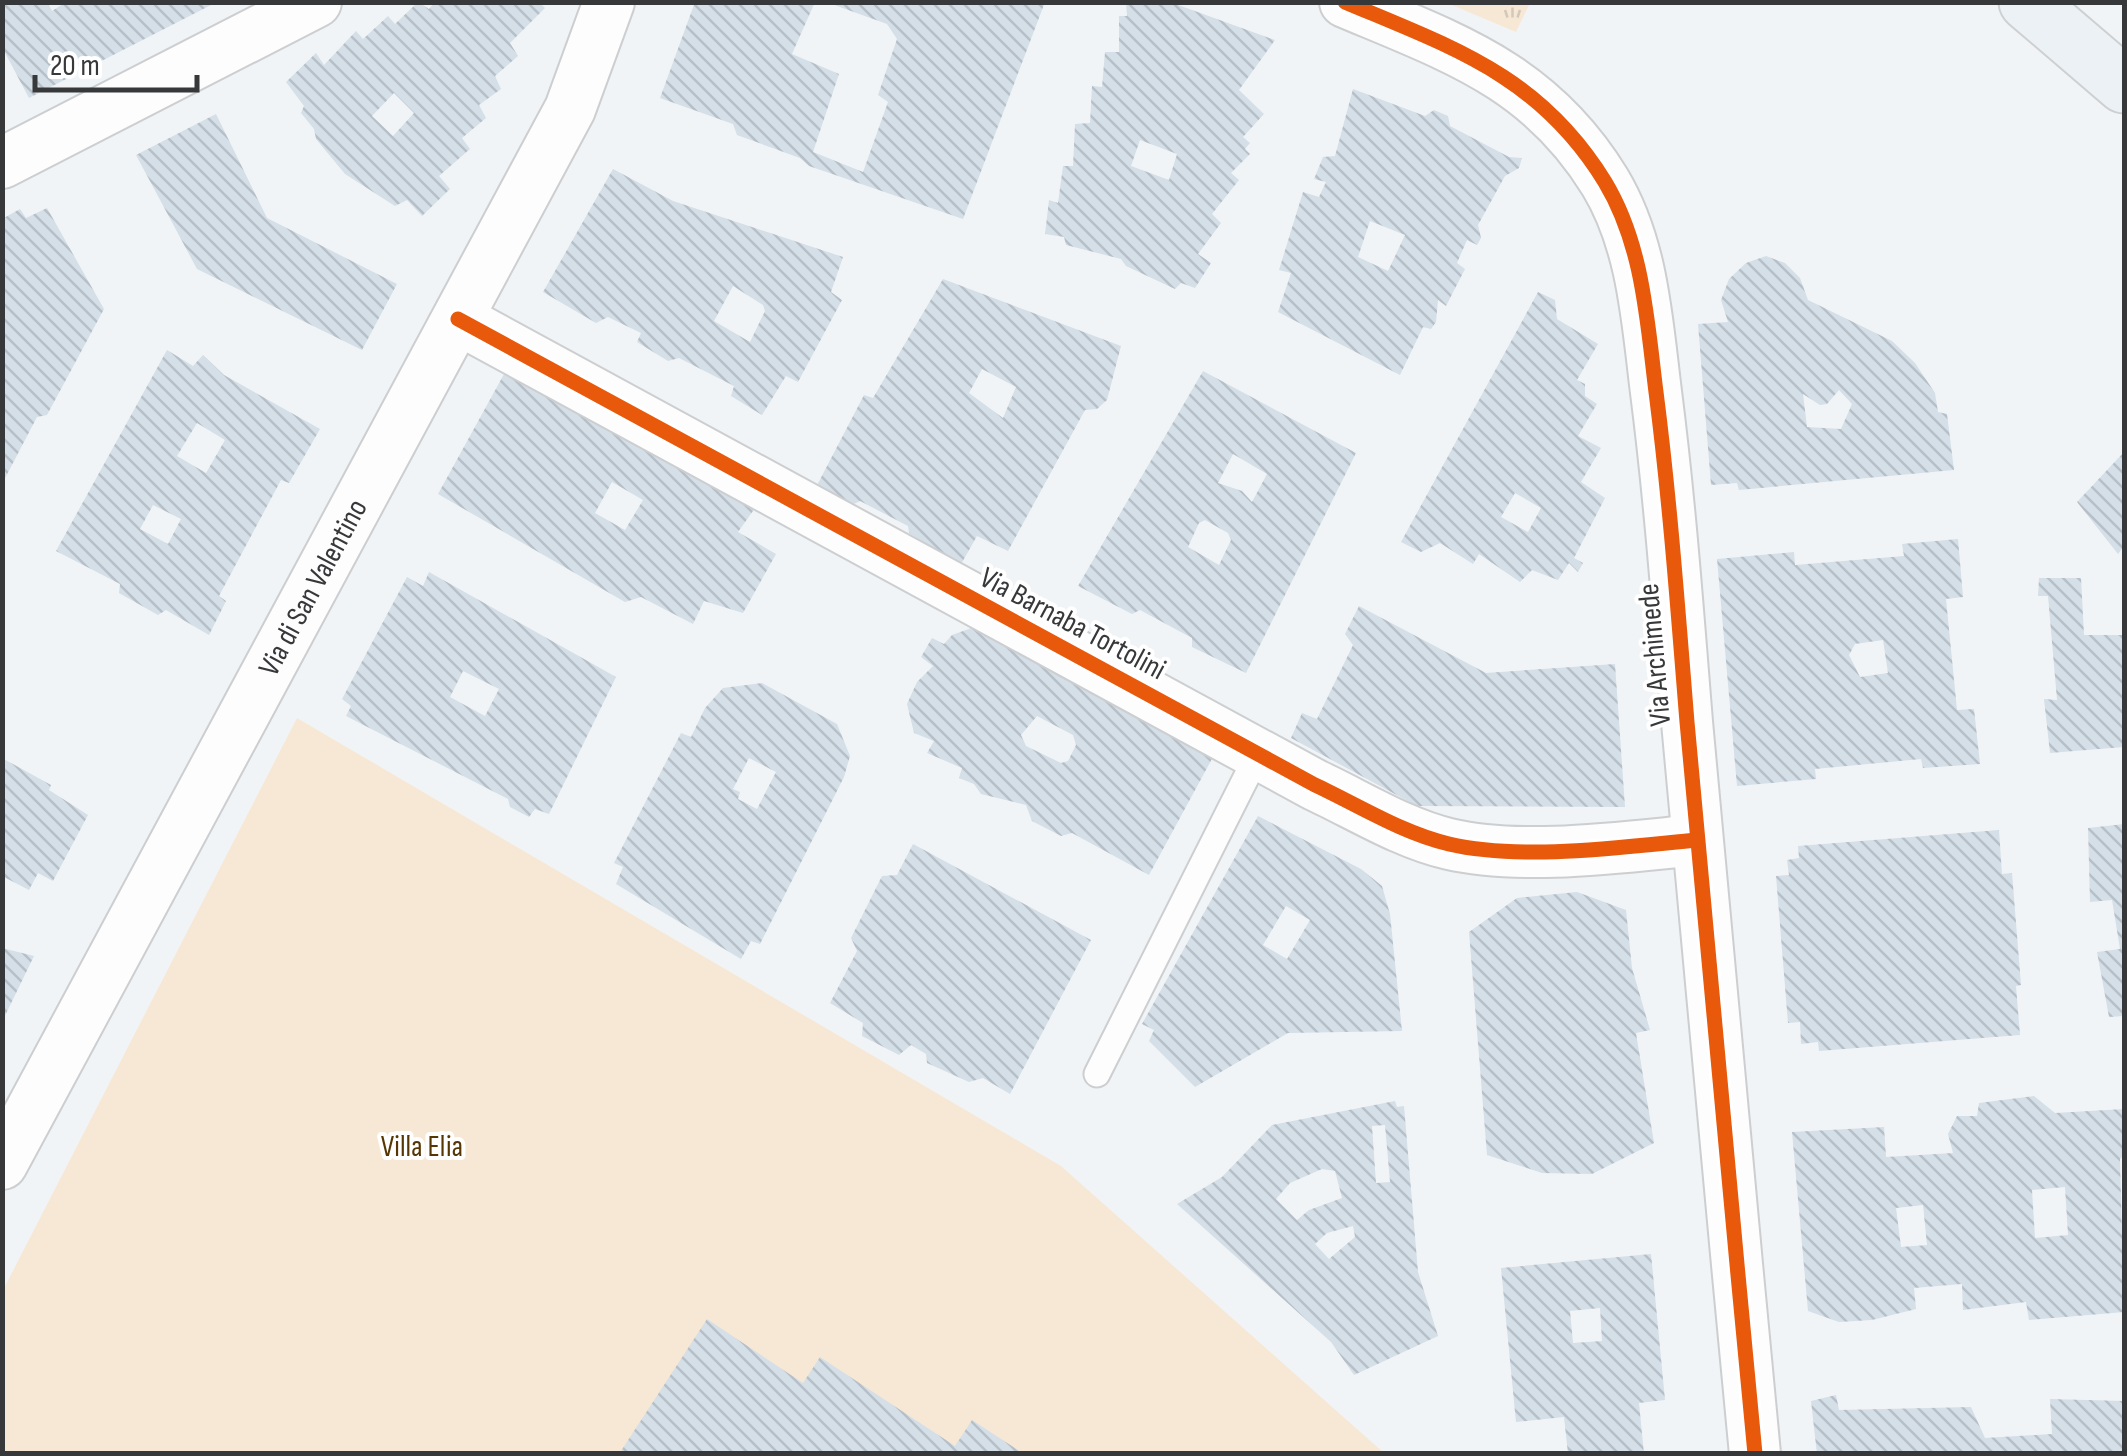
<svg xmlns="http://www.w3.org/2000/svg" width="2127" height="1456" font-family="'Sofia Sans Condensed',sans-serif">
<defs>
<pattern id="grass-tufts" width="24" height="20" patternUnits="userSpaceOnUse" patternTransform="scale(2.5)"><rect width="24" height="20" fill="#f7e8d6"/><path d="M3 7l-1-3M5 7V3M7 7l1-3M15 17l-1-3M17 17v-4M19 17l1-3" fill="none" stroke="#d4c8b8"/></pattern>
<pattern id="building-back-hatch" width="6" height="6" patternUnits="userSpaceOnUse" patternTransform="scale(2.5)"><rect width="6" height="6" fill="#d4dfe8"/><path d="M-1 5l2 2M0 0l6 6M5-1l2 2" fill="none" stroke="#b7c0c8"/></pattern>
</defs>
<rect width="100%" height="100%" fill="#f1f4f6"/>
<!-- grass -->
<path fill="url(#grass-tufts)" d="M1447 3H1530L1516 32Z"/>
<!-- park -->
<path fill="#f7e8d6" d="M297 718 1061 1166 1384 1453H3L2 1292Z"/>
<!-- building -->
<g fill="url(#building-back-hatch)" fill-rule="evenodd">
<path d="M2 2H47L52 11 66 2H217L29 98 2 47Z"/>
<path d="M418 2 429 9 435 2H539L545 8 510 43 518 56 495 76 501 89 479 105 486 118 462 138 470 149 439 176 450 189 422 216 407 200 395 206 345 174 316 139 314 129 301 113 304 106 286 82 316 53 324 65 356 31 363 39 388 16 395 24ZM394 93 414 113 393 136 372 116Z"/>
<path d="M695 2H815L792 54 839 74 813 152 863 172 888 102 878 95 897 39 887 24 826 2H1045L963 219 809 166 800 158 737 135 733 124 660 98Z"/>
<path d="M1126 2H1170L1275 40 1239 90 1264 114 1243 137 1250 143 1245 149 1250 154 1231 173 1239 180 1212 214 1221 223 1198 254 1211 263 1195 288 1181 283 1175 289 1126 266 1121 259 1066 245 1064 237 1045 234 1049 200 1058 203 1063 166H1073L1075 124 1090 123 1092 86 1102 87 1105 52H1119V16H1127ZM1140 140 1177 154 1169 180 1131 166Z"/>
<path d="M1353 89 1425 116 1434 110 1448 116 1450 126 1509 157 1522 158 1519 168 1505 176 1478 225 1481 238 1477 245 1467 240 1457 263 1465 269 1446 306 1438 300 1436 322 1431 329 1423 327 1400 375 1278 312 1291 273 1279 270 1303 192 1319 197 1326 182 1314 179 1323 157 1335 156ZM1370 221 1405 235 1388 271 1358 257Z"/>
<path d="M216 114 267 218 397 284 362 350 197 269 136 155Z"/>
<path d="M613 169 673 201 843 257 831 292 842 300 798 382 786 376 762 415 731 396 734 386 679 358 668 361 637 342 641 333 608 317 596 323 543 292ZM733 286 763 305 765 311 750 342 714 321Z"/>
<path d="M47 208 104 309 47 415 37 417 2 484V219L20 209 26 218Z"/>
<path d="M1766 256 1785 263 1800 278 1808 300 1892 341 1915 363 1935 393 1938 412 1947 414 1954 470 1739 490 1737 483 1711 485 1698 324 1728 322 1721 300 1729 279 1746 263ZM1839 390 1852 404 1841 429 1807 427 1803 394 1820 405 1827 404Z"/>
<path d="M943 279 1121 346 1107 400 1097 409 1085 410 1008 551 977 536 960 566 909 533 908 526 860 501 848 507 814 491 864 395 873 398ZM982 369 1016 387 1003 418 969 393Z"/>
<path d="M1538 292 1555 300 1557 319 1598 344 1577 380 1585 384V396L1597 404 1578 436 1601 448 1581 482 1605 498 1574 558 1583 563 1578 572 1569 563 1558 580 1532 570 1520 582 1479 554 1473 564 1440 543 1421 552 1401 542ZM1515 493 1541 508 1528 532 1501 517Z"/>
<path d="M167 350 193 366 203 355 224 375 320 429 289 483 281 480 219 596 226 601 209 635 166 610 158 615 119 593 120 584 56 551ZM197 423 225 440 206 473 177 456ZM153 505 181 519 168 544 140 529Z"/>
<path d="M509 365 758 504 738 532 776 554 743 613 704 601 693 624 641 597 625 602 438 494ZM612 482 643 500 625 530 595 513Z"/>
<path d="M1203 371 1356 453 1246 673 1192 647V638L1140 610 1132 614 1078 586ZM1233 454 1267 474 1252 502 1242 491 1218 483ZM1205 520 1228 533 1231 540 1219 565 1188 547 1199 523Z"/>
<path d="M2124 452V546L2118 554 2077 502Z"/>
<path d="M1958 539 1963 597 1946 599 1957 710 1974 709 1980 764 1923 768 1921 759 1815 769 1816 779 1737 786 1717 559 1794 552 1795 565 1904 556 1902 544ZM1883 640 1888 673 1860 677 1849 655 1855 644Z"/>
<path d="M429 572 616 677 549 814 535 809 529 817 510 807 508 799 346 716 351 706 342 699 407 577 423 586ZM463 671 499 689 485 716 450 697Z"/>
<path d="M2039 578H2081L2084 635H2124V747L2050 753 2044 699 2057 700 2048 596H2038Z"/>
<path d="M1359 606 1486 673 1615 664 1625 807 1417 806 1291 738 1302 713 1317 719 1353 645 1345 634Z"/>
<path d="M977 626 1213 757 1149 875 1072 833 1061 836 1032 821 1026 805 981 794 974 784 959 778 962 768 927 753 934 741 914 733 907 704 917 682 933 666 921 657 932 638 944 644 952 635ZM1037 716 1073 735 1076 745 1068 761 1061 763 1026 746 1021 735Z"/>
<path d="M762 683 837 724 850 756 844 777 760 944 751 941 741 959 616 884 623 867 614 863 681 733 691 737 705 708 723 688ZM749 758 776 772 757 809 738 799 740 792 733 789Z"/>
<path d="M2 758 51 785 49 790 88 815 53 881 38 873 29 890 2 876Z"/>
<path d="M1258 816 1361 869 1382 886 1390 914 1402 1031 1288 1033 1195 1087 1149 1041 1154 1030 1142 1024ZM1286 906 1310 920 1287 959 1263 945Z"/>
<path d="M2124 824V1016L2109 1017 2097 952 2120 949 2112 900 2090 902 2088 828Z"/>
<path d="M1999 830 2002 874 2012 873 2021 985 2016 986 2020 1035 1819 1051 1818 1042 1801 1044 1800 1022 1788 1023 1776 876 1789 875 1787 860 1799 858 1798 846Z"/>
<path d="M913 844 1091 940 1010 1094 983 1078 969 1082 927 1063 926 1054 911 1045 899 1055 862 1036 863 1023 830 1003 857 951 851 938 882 876 897 875Z"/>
<path d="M1577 892 1626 910 1632 968 1650 1030 1636 1033 1654 1143 1592 1174 1542 1173 1487 1155 1469 932 1517 898Z"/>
<path d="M2 948 34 956 2 1022Z"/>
<path d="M2034 1096 2055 1113 2124 1109V1155L2120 1159 2124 1312 2029 1320 2026 1302 1963 1310 1962 1284 1914 1288 1916 1309 1872 1320 1839 1322 1808 1311 1792 1132 1884 1127 1886 1157 1953 1153 1948 1134 1957 1116H1977L1979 1103ZM2065 1187 2068 1235 2035 1238 2032 1190ZM1923 1205 1927 1245 1901 1247 1896 1208Z"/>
<path d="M1395 1101 1397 1107 1404 1106 1418 1272 1438 1336 1354 1375 1331 1342 1177 1204 1222 1177 1272 1125ZM1385 1125 1390 1182 1376 1183 1372 1126ZM1322 1169 1335 1171 1342 1198 1309 1210 1297 1220 1276 1199 1290 1183ZM1353 1226 1355 1237 1329 1259 1315 1244 1327 1233Z"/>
<path d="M1651 1254 1665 1400 1639 1403 1644 1454H1568L1564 1417 1516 1422 1501 1268ZM1600 1308 1602 1341 1573 1343 1570 1311Z"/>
<path d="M707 1319 803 1383 820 1357 955 1446 972 1420 1024 1454H619Z"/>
<path d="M1836 1395 1839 1410 1971 1407 1985 1438 2052 1434 2050 1399 2124 1401V1454H1817L1811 1401Z"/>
</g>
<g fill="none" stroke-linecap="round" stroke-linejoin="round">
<!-- lane casing -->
<g stroke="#ccced0" stroke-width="29">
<path id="lane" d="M1097 1074 1258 754"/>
</g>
<!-- street casing -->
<g stroke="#ccced0" stroke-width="54">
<g id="street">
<path d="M1345 2C1454 48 1540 76 1605 182 1643 245 1647 320 1656 392 1670 501 1678 611 1687 722 1708 966 1732 1210 1755 1454"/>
<path d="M2 163 316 2"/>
<path d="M458 319 1315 785C1358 805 1402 833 1449 844 1522 861 1623 847 1697 840"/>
<path id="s1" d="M2 1164 570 109 609 2"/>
</g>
</g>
<!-- primary casing -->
<g stroke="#cecfd1" stroke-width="59">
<path id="primary" d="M2027 2 2124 85"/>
</g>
<!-- lane -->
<use href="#lane" stroke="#fdfdfe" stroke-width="25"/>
<!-- street -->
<use href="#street" stroke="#fdfdfe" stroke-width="50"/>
<!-- primary -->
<use href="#primary" stroke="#ebf1f5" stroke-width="55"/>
<!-- cycleway casing -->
<g stroke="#fff" stroke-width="21">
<g id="cycleway">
<path d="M1345 2C1454 48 1540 76 1605 182 1643 245 1647 320 1656 392 1670 501 1678 611 1687 722 1708 966 1732 1210 1755 1454"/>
<path d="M458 319 1315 785C1358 805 1402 833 1449 844 1522 861 1623 847 1697 840"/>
</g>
</g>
<!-- cycleway -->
<use href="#cycleway" stroke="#e8590c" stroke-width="15"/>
</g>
<g text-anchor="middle" stroke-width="8" stroke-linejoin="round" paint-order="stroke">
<!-- street labels -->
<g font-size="30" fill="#37383a" stroke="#fff">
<text dy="10" stroke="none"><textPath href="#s1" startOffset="655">Via di San Valentino</textPath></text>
<text transform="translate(1073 623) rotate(28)" y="10">Via Barnaba Tortolini</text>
<text transform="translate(1654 655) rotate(-95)" y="10">Via Archimede</text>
</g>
<!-- park labels -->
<g font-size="30" fill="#563703" stroke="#fff">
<text x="422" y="1156">Villa Elia</text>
</g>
</g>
<!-- border -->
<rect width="2127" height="1456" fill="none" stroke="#37383a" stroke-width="10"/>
<!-- scale -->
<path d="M35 75v15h162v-15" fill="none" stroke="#37383a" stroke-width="5"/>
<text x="50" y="75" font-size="30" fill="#37383a" stroke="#ffffff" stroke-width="8" paint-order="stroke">20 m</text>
</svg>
